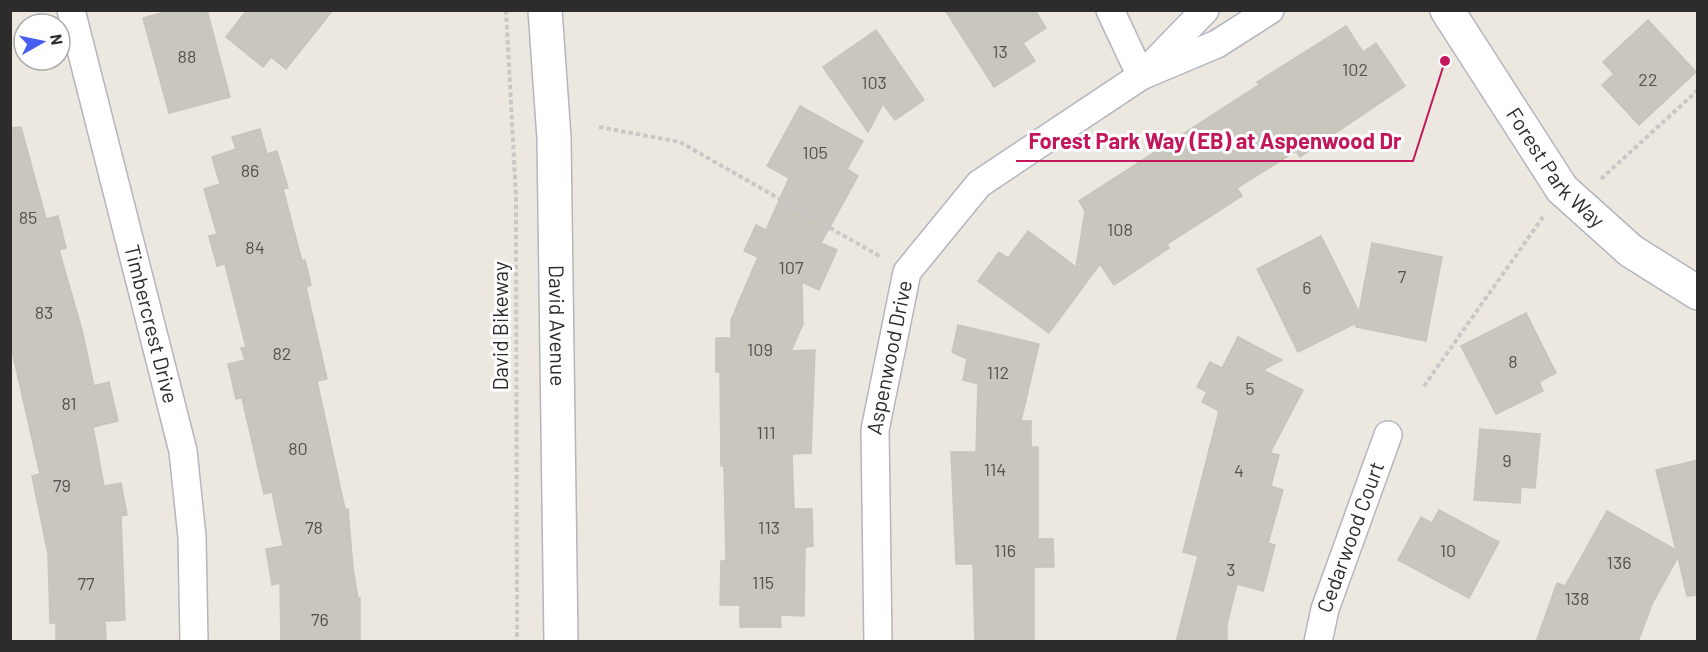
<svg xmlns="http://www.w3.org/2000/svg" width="1708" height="652" font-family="Barlow,sans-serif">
<rect width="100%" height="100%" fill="#ede8df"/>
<!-- building -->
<g fill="#c9c6be" stroke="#c9c4b9" stroke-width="1.5">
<path d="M172 10H207L230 97 169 113 143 18Z"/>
<path d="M247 10H333L286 69 271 57 263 67 226 37Z"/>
<path d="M945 10H1035L1046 28 1023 43 1035 61 994 87Z"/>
<path d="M1648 20 1696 72 1639 125 1602 85 1614 74 1603 62Z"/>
<path d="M1346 26 1363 52 1376 43 1405 86 1300 157 1296 151 1237 188 1242 196 1167 244 1169 248 1114 285 1100 264 1049 333 978 281 999 252 1008 258 1028 231 1076 267 1085 211 1079 201 1259 85 1257 82Z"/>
<path d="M876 30 924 100 895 120 883 104 868 132 823 67Z"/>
<path d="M800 106 863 141 847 169 858 176 821 243 837 250 819 290 802 282 803 324 791 351 815 350 811 453 792 454 794 509H812L813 546 805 547 804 616 780 615 781 627H740V605H720L721 561H726L724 466H721L720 372H716V338H731V320L758 257 744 251 756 225 766 230 789 178 767 166Z"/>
<path d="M21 127 46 219 58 216 66 248 59 250 82 330 94 386 109 382 118 421 93 427 104 486 121 483 127 515 121 516 125 620 105 621 106 642H56V623H50L48 554 32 476 40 474 10 342V128Z"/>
<path d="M260 129 267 154 277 151 288 188 283 189 302 261 305 260 311 285 306 287 327 379 317 381 345 509H348L353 568 358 598H360V642H281L280 583 272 585 266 549 283 546 272 492 264 494 242 398 236 399 228 364 245 360 241 348 246 347 225 264 217 266 209 236 217 234 204 189 220 184 212 157 236 149 232 137Z"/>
<path d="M1321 236 1359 312 1372 243 1442 257 1426 341 1356 327V323L1298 352 1257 269Z"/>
<path d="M1526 313 1556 373 1539 382 1543 391 1496 414 1461 346Z"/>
<path d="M958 325 1039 344 1021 421H1031V447H1038V539H1053L1054 567H1034V642H975L973 564H956L951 452H976L978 384 963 380 967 359 952 352Z"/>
<path d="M1238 337 1282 360 1263 370 1303 390 1270 453 1279 455 1271 486 1283 490 1268 543 1275 545 1263 591 1237 584 1227 624V642H1176L1198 556 1183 552 1219 411 1202 402 1207 392 1197 387 1210 362 1222 368Z"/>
<path d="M1480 429 1540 434 1535 488 1521 487 1520 503 1474 500Z"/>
<path d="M1698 460V595L1687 596 1678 557 1652 604 1638 642H1536L1557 583 1565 586 1607 511 1676 550 1656 470Z"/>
<path d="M1439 510 1499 542 1469 598 1398 560 1421 517 1432 523Z"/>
</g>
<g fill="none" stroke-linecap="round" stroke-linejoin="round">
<!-- minor casing -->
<g stroke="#b3b5bf" stroke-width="30">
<g id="minor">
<path id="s1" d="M71 10 183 451 192 537 194 642"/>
<path d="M1110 10 1141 76"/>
<path d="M1148 69 1205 10"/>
<path id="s2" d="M878 642 875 430 907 272 979 184 1141 76 1217 44 1270 10"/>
<path id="s3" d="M1318 642 1325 609 1388 435"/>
</g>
</g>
<!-- tertiary casing -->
<g stroke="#b3b5bf" stroke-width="36">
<g id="tertiary">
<path id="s4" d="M1447 10 1562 189 1631 251 1698 293"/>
</g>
</g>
<!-- secondary casing -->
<g stroke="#b3b5bf" stroke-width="36">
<g id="secondary">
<path id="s5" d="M545 10 554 138 561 642"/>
</g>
</g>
<!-- path -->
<g stroke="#c8c8c8" stroke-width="4" stroke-dasharray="4.5 3" stroke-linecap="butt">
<path d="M506 10 516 197 517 642"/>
<path d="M599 127 680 142 881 257"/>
<path d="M1601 179 1698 90"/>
<path d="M1424 386 1543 217"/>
</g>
<!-- minor -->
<use href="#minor" stroke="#fff" stroke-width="27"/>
<!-- tertiary -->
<use href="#tertiary" stroke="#fff" stroke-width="33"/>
<!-- secondary -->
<use href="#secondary" stroke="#fff" stroke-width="33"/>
</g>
<g text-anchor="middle" stroke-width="6" stroke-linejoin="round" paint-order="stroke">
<!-- number labels -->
<g font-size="18" fill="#535250">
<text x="1000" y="58">13</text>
<text x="187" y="63">88</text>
<text x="1355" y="76">102</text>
<text x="1648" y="86">22</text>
<text x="874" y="89">103</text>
<text x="815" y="159">105</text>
<text x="250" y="177">86</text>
<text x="28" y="224">85</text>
<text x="1120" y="236">108</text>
<text x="255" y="254">84</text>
<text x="791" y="274">107</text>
<text x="1402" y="283">7</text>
<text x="1307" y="294">6</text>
<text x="44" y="319">83</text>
<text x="760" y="356">109</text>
<text x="282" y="360">82</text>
<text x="1513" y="368">8</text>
<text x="998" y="379">112</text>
<text x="1250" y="395">5</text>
<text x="69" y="410">81</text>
<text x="766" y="439">111</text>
<text x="298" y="455">80</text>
<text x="1507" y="467">9</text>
<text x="995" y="476">114</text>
<text x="1239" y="477">4</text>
<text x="62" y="492">79</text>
<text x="314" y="534">78</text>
<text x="769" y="534">113</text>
<text x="1005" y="557">116</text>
<text x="1448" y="557">10</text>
<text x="1619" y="569">136</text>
<text x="1231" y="576">3</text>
<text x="763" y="589">115</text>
<text x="86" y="590">77</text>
<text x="1577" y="605">138</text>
<text x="320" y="626">76</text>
</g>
<!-- street labels -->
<g font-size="21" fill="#2c2c2c" stroke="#fff">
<text dy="7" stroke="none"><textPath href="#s4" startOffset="192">Forest Park Way</textPath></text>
<text dy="7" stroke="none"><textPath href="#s1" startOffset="324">Timbercrest Drive</textPath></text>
<text transform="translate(501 326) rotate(-90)" y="7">David Bikeway</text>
<text dy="7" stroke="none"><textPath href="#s5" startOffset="316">David Avenue</textPath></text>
<text dy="7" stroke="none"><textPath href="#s2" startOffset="286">Aspenwood Drive</textPath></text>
<text dy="7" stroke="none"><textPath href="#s3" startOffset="110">Cedarwood Court</textPath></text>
</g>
</g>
<!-- callouts -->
<path fill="none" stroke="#c2185b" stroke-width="2" d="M1445 61L1413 161H1016"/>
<circle fill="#c2185b" stroke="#fff" stroke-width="2" cx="1445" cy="61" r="6"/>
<g font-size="22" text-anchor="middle" font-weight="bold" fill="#c2185b" stroke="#fff" stroke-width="6" stroke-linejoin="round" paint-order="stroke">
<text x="1215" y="149">Forest Park Way (EB) at Aspenwood Dr</text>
</g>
<!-- border -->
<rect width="1708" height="652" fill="none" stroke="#2c2c2c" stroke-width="24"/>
<!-- north arrow -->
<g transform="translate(42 42) rotate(81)"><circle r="28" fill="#ffffff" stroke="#ababab" stroke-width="1.5"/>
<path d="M0-4.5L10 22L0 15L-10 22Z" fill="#475ef2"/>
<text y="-9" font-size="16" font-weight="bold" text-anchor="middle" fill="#2c2c2c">N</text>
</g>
</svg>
